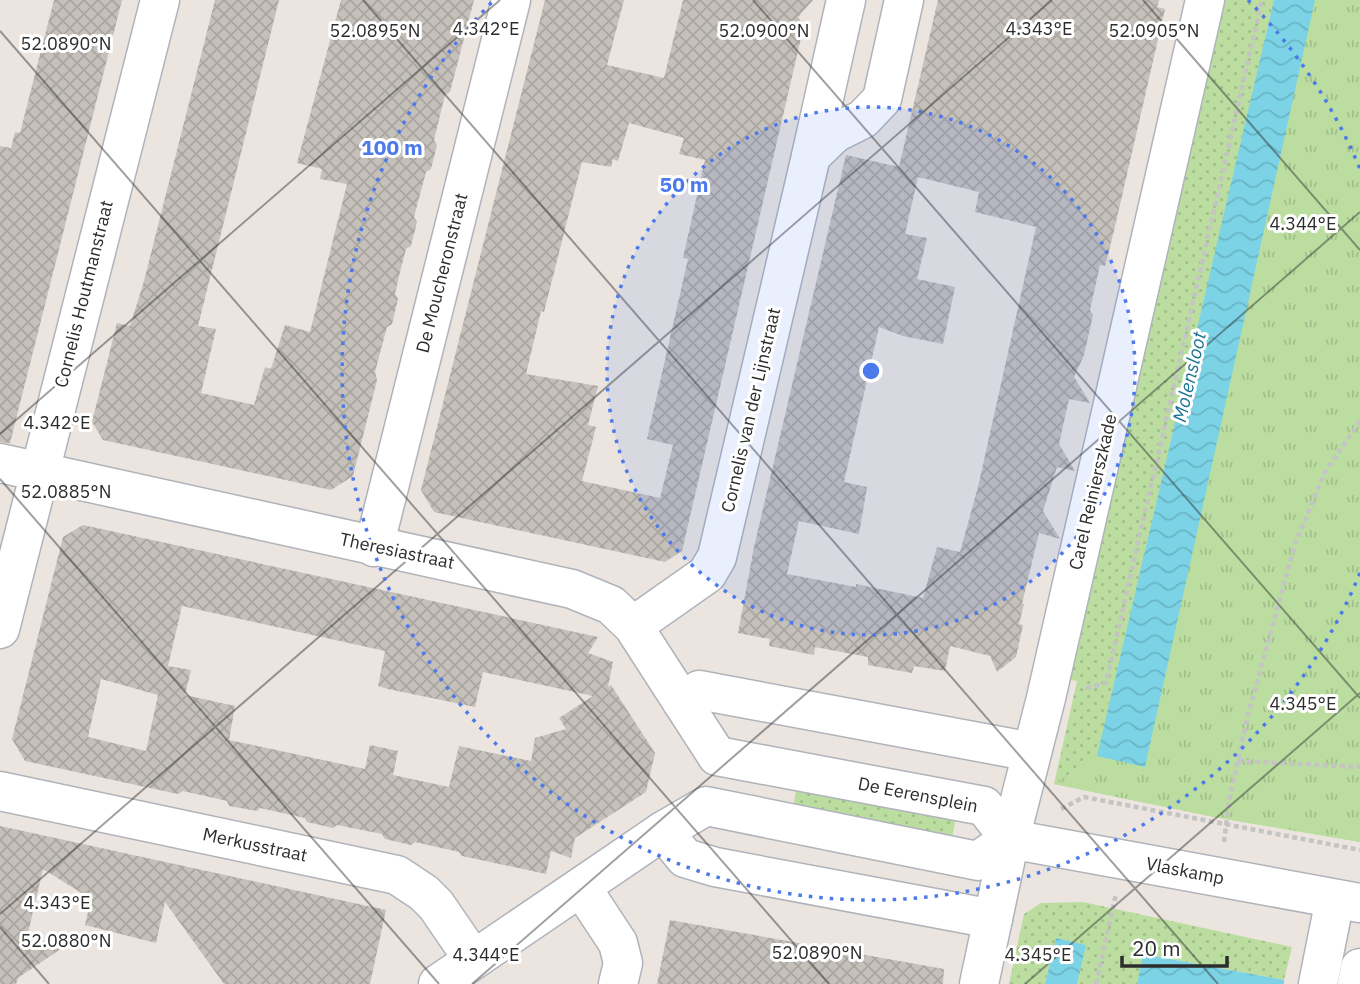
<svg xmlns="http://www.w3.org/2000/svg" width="1360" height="984" font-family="'IBM Plex Sans',sans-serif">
<defs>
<pattern id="grass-dots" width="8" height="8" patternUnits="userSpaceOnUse" patternTransform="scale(1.75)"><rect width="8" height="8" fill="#bbdea0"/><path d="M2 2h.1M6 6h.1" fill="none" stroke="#a1bf8a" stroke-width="1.8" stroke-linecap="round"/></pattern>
<pattern id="park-tufts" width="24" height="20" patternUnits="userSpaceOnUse" patternTransform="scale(1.75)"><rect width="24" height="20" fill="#bbdea0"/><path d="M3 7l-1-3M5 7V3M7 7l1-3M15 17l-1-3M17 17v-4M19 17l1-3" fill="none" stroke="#a1bf8a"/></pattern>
<pattern id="water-waves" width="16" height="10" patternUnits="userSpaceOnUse" patternTransform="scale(1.75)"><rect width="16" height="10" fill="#7bd3e5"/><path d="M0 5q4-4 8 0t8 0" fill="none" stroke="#6ab5c5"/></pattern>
<pattern id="building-cross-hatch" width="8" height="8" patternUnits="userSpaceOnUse" patternTransform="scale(1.75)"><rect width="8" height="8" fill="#c5c0ba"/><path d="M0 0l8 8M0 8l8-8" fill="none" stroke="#a9a5a0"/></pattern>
</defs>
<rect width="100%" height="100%" fill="#ece5df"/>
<!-- grass -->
<g fill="url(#grass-dots)">
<path d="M1220 0H1274L1214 265 1360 267V842L1214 817 1054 784 1077 681 1065 679Z"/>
<path d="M798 782 957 812 951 843 792 813Z"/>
<path d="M1083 902 1292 947 1284 980 1144 954 1137 984H1077L1085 945 1056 938 1045 984H1009L1024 914 1041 903Z"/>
</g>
<!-- park -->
<path fill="url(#park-tufts)" d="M1274 0H1360V842L1214 817 1054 784 1097 756Z"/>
<!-- water -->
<g fill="url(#water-waves)">
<path d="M1274 0H1315L1145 767 1097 756Z"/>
<path d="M1056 938 1086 945 1077 984H1045Z"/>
<path d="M1143 954 1284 980V984H1137Z"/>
</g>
<!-- building -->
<g fill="url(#building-cross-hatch)" fill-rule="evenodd">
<path d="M54 0H122L10 443 0 442V146L11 148 15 132 20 133Z"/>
<path d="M215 0H279L198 326 216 329 201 393 254 405 265 367 271 369 285 325 310 332 347 184 320 179 322 169 297 163 341 0H474L450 92 445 95 434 140 437 145 431 169 426 172 414 217 417 222 411 246 406 249 400 272 395 294 398 299 392 324 387 327 380 353 375 372 377 380 353 476 331 490 103 440 92 422 117 323 130 326 144 281Z"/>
<path d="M545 0H624L607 65 664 78 683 0H813L798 17 804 25 682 551 665 562 434 512 421 490ZM629 123 684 138 679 154 705 160 683 258 688 259 647 439 673 445 660 498 582 481 596 427 588 425 598 386 526 374 541 311 544 312 582 162 611 167 613 159 618 161Z"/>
<path d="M938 0H1159L1157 7 1165 9 1113 235 1105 266 1100 265 1090 310 1093 315 1084 355 1074 377 1090 403 1069 399 1059 444 1075 471 1057 467 1043 511 1060 539 1039 533 1022 604H1024L1019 624 1023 625 1016 657 997 672 990 656 950 646 945 671 914 666 912 673 868 665V657L815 647 814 655 769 646 770 639 738 633 754 547 846 155 899 167ZM918 177 979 192 975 212 1036 227 978 487 960 552 937 547 923 598 856 584V587L787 574 799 521 859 534 867 487 844 482 879 327 903 336 943 344 955 287 917 279 927 238 905 234Z"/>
<path d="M83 525 598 637 588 653 613 662 608 687 611 685 655 753 646 792 575 838 571 858 551 851 546 874 462 856 459 852 415 842 411 845 385 839 382 834 337 825 333 828 307 822 305 818 260 808 257 811 229 806 227 801 183 791 178 794 25 761 12 739 63 537ZM182 606 385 651 378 686 388 689 475 707 483 672 593 696 559 718 566 729 535 738 531 761 459 746 449 787 393 775 398 751 370 745 365 769 229 740 235 706 185 695 191 670 168 666ZM101 679 158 695 146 751 88 737Z"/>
<path d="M0 826 386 910 370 984H224L165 902 156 943 85 925 91 899 43 869 27 937 65 946 18 978 16 984H0Z"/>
<path d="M670 920 944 969 943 984H657Z"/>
</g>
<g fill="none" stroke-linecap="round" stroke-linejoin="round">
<!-- minor casing -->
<g stroke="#afb3bb" stroke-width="41">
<g id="minor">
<path d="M811 156 846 0"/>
<path d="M0 463 572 589 611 605 633 626 717 756"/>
<path d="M374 547 511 0"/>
<path d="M633 626 707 574 717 557 811 156 835 133 863 119 882 99 904 0"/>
<path d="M0 629 160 0"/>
<path d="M682 702 699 690 1032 752"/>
<path d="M717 756 984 806 1010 839"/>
<path d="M0 791 397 875 424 893 436 905 473 959"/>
<path d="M663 831 685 858 715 867 993 919"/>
<path d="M1010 839 1360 903"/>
<path d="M581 887 618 943 623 963 618 984"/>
<path d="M438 984 663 831 706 806 978 861 1010 839"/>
<path d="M979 984 1010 839 1046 698 1205 0"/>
<path d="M1318 984 1335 899"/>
<path d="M1357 984 1360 968"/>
</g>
</g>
<!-- path -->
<g stroke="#c4c4c4" stroke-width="4.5" stroke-dasharray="5 3.5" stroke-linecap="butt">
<path d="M1086 688 1106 683 1262 0"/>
<path d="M1238 761 1360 767"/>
<path d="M1061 809 1084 797 1360 850"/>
<path d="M1224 842 1229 801 1248 715 1295 544 1325 472 1360 421"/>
<path d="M1096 984 1116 894"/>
</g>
<!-- minor -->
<use href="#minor" stroke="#fff" stroke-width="38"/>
</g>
<!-- ticks -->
<path fill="none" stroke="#2c2c2c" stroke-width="2" stroke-opacity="0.45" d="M363 0 1218 984M753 0 1360 698M1143 0 1360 250M0 31 829 984M0 434 500 0M0 479 439 984M0 914 1052 0M0 927 49 984M472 984 1360 212M1025 984 1360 693"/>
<!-- distance rings -->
<circle cx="871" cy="371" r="264" fill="#4d7aeb" fill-opacity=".12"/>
<g fill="none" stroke="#4d7aeb" stroke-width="3.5" stroke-dasharray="3.5 7">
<circle cx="871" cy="371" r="264"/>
<path d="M1360 573A529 529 0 1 1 494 0M1248 0A529 529 0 0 1 1360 169"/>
</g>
<g text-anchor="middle" stroke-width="6" stroke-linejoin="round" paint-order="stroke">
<!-- street labels -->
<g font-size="18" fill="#2c2c2c" stroke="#fff">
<text transform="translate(442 273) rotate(-76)" y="6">De Moucheronstraat</text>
<text transform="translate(84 294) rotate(-76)" y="6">Cornelis Houtmanstraat</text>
<text transform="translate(751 410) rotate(-77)" y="6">Cornelis van der Lijnstraat</text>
<text transform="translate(1093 492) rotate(-77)" y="6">Carel Reinierszkade</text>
<text transform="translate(397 551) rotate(12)" y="6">Theresiastraat</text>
<text transform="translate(918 795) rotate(11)" y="6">De Eerensplein</text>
<text transform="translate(255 845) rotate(12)" y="6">Merkusstraat</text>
<text transform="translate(1185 871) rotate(11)" y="6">Vlaskamp</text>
</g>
<!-- water labels -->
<g font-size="19" font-style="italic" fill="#197492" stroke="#fff">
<text transform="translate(1189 377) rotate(-77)" y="7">Molensloot</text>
</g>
</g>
<g font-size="18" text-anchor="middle" fill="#2c2c2c" stroke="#fff" stroke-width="6" stroke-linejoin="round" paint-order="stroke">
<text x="486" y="35">4.342°E</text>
<text x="1039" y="35">4.343°E</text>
<text x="375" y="37">52.0895°N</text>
<text x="764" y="37">52.0900°N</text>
<text x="1154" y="37">52.0905°N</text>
<text x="66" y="50">52.0890°N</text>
<text x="1303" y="230">4.344°E</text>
<text x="57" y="429">4.342°E</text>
<text x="66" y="498">52.0885°N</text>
<text x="1303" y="710">4.345°E</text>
<text x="57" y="909">4.343°E</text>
<text x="66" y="947">52.0880°N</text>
<text x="817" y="959">52.0890°N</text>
<text x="486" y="961">4.344°E</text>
<text x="1038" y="961">4.345°E</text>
</g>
<circle cx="871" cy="371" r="10" fill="#4d7aeb" stroke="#fff" stroke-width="3.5"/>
<g font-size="21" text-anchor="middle" font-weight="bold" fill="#4d7aeb" stroke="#fff" stroke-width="6" stroke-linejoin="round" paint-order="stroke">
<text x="392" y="155">100 m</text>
<text x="684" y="192">50 m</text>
</g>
<!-- scale -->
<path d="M1122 956v10h105v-10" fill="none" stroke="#2c2c2c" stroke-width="3.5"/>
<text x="1132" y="956" font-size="21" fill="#2c2c2c" stroke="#ffffff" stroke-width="5" paint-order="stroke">20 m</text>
</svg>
